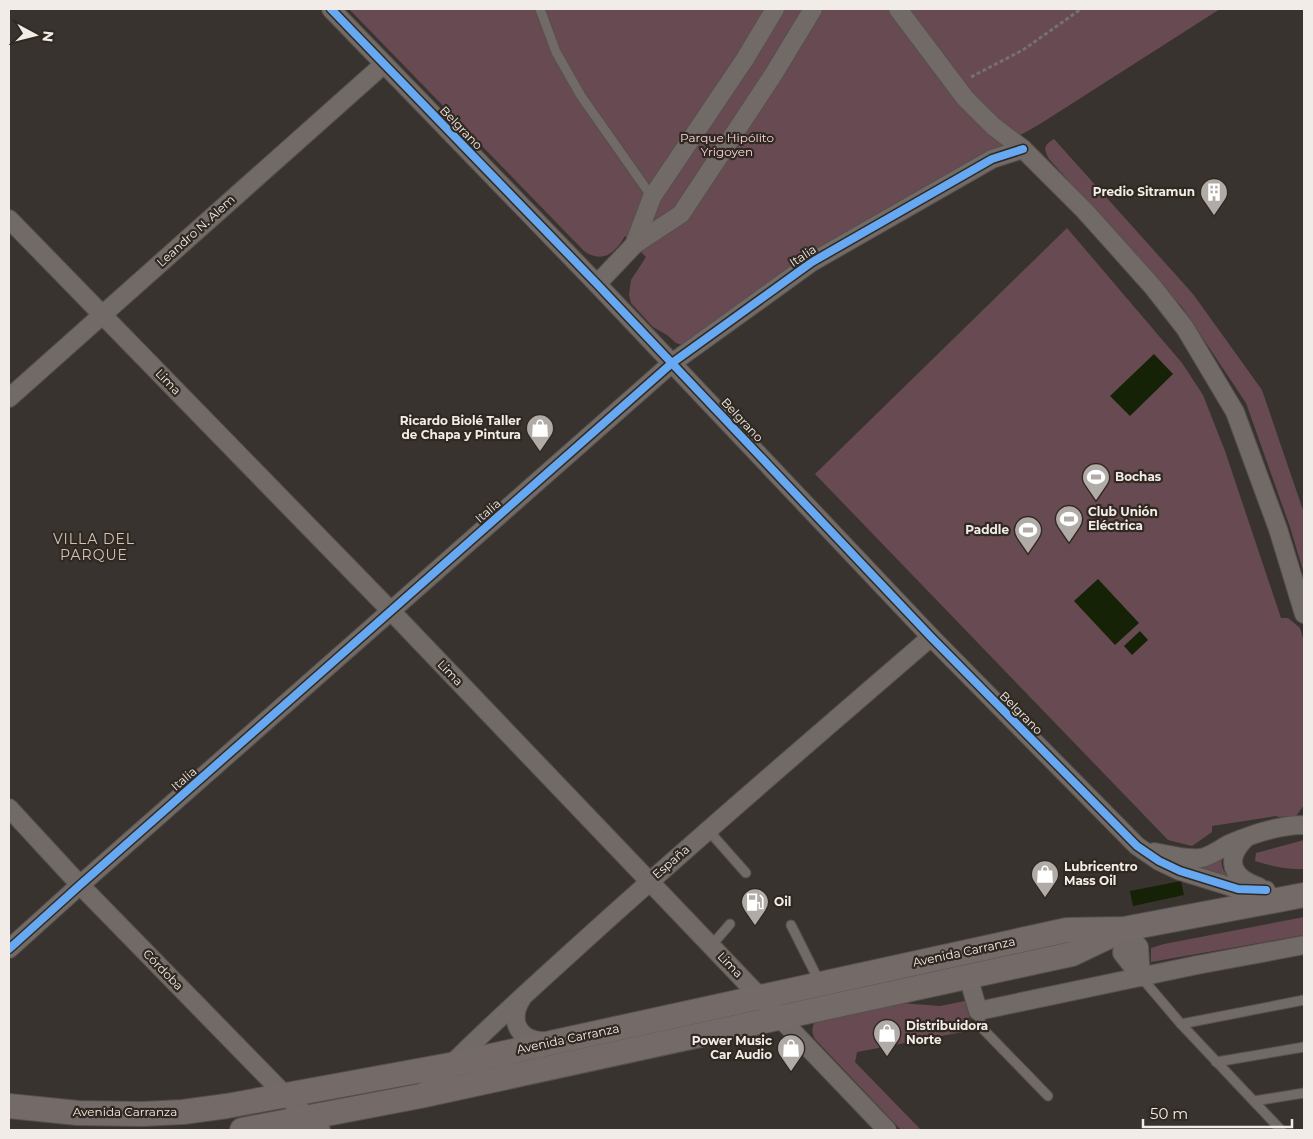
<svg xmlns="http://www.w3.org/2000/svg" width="1313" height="1139" font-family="Montserrat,sans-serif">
<rect width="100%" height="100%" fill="#38332e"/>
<!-- green -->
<g fill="#684b52">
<path d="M349 9H1220L1040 124 812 253 692 340 682 345 676 343 667 335 653 327 631 303 629 295 631 280 646 257 625 236C615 253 603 264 584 251Z"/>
<path d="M1054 139 1193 294 1262 390 1304 513V574L1290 527 1246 403 1182 307 1049 159C1043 148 1044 145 1054 139Z"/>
<path d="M1067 228 1182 363 1203 395 1225 451 1281 618H1288L1300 628 1304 642V805L1296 816 1278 817 1276 816 1212 826V832L1192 846 1168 840 815 474Z"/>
<path d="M1304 840V869C1287 870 1271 866 1255 861L1256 853Z"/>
<path d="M1222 854C1221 864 1221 871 1230 877V879L1180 863Z"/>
<path d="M1304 917V935L1151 962V948L1164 944Z"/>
<path d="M965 1001 973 1030 857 1052 855 1062 921 1130H901L815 1039C812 1033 811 1028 815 1022L900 1003 940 1006Z"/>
</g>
<!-- water -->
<g fill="#162205">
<path d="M1154 354 1173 374 1130 416 1110 396Z"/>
<path d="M1098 579 1139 623 1115 645 1074 601Z"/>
<path d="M1140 631 1148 640 1132 655 1124 646Z"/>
<path d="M1181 881 1184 895 1133 906 1130 891Z"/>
</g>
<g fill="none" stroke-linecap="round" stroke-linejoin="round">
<!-- lane casing -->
<g stroke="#55514c" stroke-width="11">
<g id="lane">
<path d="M540 9 556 52 581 96 652 197"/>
<path d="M708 830 746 873"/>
<path d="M791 925 820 983"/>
<path d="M711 946 730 924"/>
<path d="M1141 977 1181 1024 1281 1130"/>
<path d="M978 1011 982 1028 1048 1096"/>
<path d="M1181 1024 1304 1000"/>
<path d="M1216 1062 1304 1047"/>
<path d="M1254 1101 1304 1093"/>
</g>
</g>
<!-- street casing -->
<g stroke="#55514c" stroke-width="20">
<g id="street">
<path d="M331 9 597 284 931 637 1137 846 1159 861 1180 871 1238 889 1266 890"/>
<path d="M898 9 965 98 993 126 1023 149 1085 211 1153 287 1185 328 1235 412 1278 529 1304 614"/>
<path d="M9 219 391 611 887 1130"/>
<path d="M634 245 652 197 745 59 775 9"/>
<path d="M597 284 634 245 681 214 773 75 813 9"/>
<path d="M9 398 384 64"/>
<path d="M9 808 80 885 286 1096 321 1130"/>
<path d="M1246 838C1224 860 1231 877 1259 887"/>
<path d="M1154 852C1169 855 1186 860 1201 858 1211 856 1220 849 1229 844 1252 834 1279 825 1304 825"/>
<path d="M1124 929 1122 953 1141 977"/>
<path d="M1124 929 1139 947 1141 977"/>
<path d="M9 949 80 885 672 363 812 262 992 159 1023 149"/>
<path d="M968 976 978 1011 1197 965 1304 945"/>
<path d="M522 998C507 1022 520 1043 548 1041"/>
<path d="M420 1096C470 1044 523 996 576 948 692 842 812 740 931 637"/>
</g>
</g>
<!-- secondary casing -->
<g stroke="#55514c" stroke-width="26">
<g id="secondary">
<path d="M9 1106 78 1113 142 1114 183 1112 227 1106 450 1065 1067 930 1124 929 1304 895"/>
<path d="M242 1130 420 1096 1072 954 1116 933"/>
</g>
</g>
<!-- path -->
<path stroke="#76706e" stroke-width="3" stroke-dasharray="4 2.5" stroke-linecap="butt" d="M971 77 1023 50 1081 9"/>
<!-- lane -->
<use href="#lane" stroke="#716a67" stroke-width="9"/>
<!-- street -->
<use href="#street" stroke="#716a67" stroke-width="18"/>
<!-- secondary -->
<use href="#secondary" stroke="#746b69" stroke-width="24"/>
<!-- cycleway casing -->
<g stroke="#312921" stroke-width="11">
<g id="cycleway">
<path d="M331 9 597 284 931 637 1137 846 1159 861 1180 871 1238 889 1266 890"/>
<path d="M9 949 80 885 672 363 812 262 992 159 1023 149"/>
</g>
</g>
<!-- cycleway -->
<use href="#cycleway" stroke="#66a8f1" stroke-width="8"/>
</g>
<!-- icons -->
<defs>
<g id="building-pin" transform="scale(1.4375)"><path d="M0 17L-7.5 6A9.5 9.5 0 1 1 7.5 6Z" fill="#b0aba6" stroke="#312921"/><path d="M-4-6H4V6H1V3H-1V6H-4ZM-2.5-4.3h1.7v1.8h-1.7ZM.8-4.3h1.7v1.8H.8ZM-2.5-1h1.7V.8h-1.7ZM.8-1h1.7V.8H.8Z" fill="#fff"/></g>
<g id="shop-pin" transform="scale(1.4375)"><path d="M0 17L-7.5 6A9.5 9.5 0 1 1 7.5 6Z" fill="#b0aba6" stroke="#312921"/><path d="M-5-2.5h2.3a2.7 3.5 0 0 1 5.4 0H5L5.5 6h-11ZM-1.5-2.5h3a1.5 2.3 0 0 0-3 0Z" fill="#fff"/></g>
<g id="stadium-pin" transform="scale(1.4375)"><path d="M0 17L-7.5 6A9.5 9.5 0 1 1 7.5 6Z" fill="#b0aba6" stroke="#312921"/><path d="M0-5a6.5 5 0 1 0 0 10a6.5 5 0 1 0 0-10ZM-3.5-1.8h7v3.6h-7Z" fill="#fff"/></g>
<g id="fuel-pin" transform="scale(1.4375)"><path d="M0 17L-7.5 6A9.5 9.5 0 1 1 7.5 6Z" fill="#b0aba6" stroke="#312921"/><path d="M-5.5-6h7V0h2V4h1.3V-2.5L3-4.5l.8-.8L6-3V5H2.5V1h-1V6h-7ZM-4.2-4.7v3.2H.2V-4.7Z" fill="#fff"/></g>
</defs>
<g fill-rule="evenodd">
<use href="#building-pin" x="1214" y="192"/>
<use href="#shop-pin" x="540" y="428"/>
<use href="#stadium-pin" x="1096" y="477"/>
<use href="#stadium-pin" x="1069" y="519"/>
<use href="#stadium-pin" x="1028" y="530"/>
<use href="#shop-pin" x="1045" y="874"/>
<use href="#fuel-pin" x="755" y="902"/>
<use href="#shop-pin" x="887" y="1033"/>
<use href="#shop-pin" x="791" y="1048"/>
</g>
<g text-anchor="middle" stroke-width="4.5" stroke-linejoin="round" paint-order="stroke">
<!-- street labels -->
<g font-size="12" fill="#f1ece7" stroke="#312921">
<text transform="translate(461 128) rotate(46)" y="4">Belgrano</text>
<text transform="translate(196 231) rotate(-42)" y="4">Leandro N. Alem</text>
<text transform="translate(803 256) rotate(-33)" y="4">Italia</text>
<text transform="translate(168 382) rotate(46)" y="4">Lima</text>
<text transform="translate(742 420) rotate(47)" y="4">Belgrano</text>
<text transform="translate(488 511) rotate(-41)" y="4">Italia</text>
<text transform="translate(450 673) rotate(46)" y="4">Lima</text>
<text transform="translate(1021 713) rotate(45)" y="4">Belgrano</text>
<text transform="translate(184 779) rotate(-41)" y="4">Italia</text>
<text transform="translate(671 862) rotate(-41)" y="4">España</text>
<text transform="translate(964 952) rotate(-12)" y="4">Avenida Carranza</text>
<text transform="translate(730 965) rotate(46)" y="4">Lima</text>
<text transform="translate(163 970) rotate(46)" y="4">Córdoba</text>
<text transform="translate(568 1039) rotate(-12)" y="4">Avenida Carranza</text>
<text x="125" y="1116">Avenida Carranza</text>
</g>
<!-- park labels -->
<g font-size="12" fill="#f8d6df" stroke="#312921">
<text x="727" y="142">Parque Hipólito<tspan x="727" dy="14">Yrigoyen</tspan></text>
</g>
<!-- poi labels -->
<g font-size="12" font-weight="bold" fill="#f1ece7" stroke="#312921" text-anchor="start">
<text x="1195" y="196" text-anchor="end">Predio Sitramun</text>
<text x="521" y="425" text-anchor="end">Ricardo Biolé Taller<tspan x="521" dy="14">de Chapa y Pintura</tspan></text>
<text x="1115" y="481">Bochas</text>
<text x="1088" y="516">Club Unión<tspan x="1088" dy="14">Eléctrica</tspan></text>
<text x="1009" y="534" text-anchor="end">Paddle</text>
<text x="1064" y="871">Lubricentro<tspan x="1064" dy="14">Mass Oil</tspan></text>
<text x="774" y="906">Oil</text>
<text x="906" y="1030">Distribuidora<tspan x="906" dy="14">Norte</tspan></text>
<text x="772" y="1045" text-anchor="end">Power Music<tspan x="772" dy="14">Car Audio</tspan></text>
</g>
<!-- neighbourhood labels -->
<g font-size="14" letter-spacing="1" fill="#cfc5bb" stroke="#312921">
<text x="94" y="544">VILLA DEL<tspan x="94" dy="16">PARQUE</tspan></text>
</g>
</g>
<!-- border -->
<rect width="1313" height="1139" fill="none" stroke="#f1ece7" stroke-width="20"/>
<!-- north arrow -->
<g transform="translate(35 35) rotate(97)" stroke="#312921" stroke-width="4" paint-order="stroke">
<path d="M0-4L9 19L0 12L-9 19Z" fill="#f1ece7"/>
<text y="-8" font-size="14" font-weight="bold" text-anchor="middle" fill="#f1ece7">N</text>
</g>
<!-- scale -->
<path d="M1143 1119v8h149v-8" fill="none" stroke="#f1ece7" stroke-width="2.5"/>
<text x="1150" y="1119" font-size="15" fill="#f1ece7" stroke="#312921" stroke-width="4" paint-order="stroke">50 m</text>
</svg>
